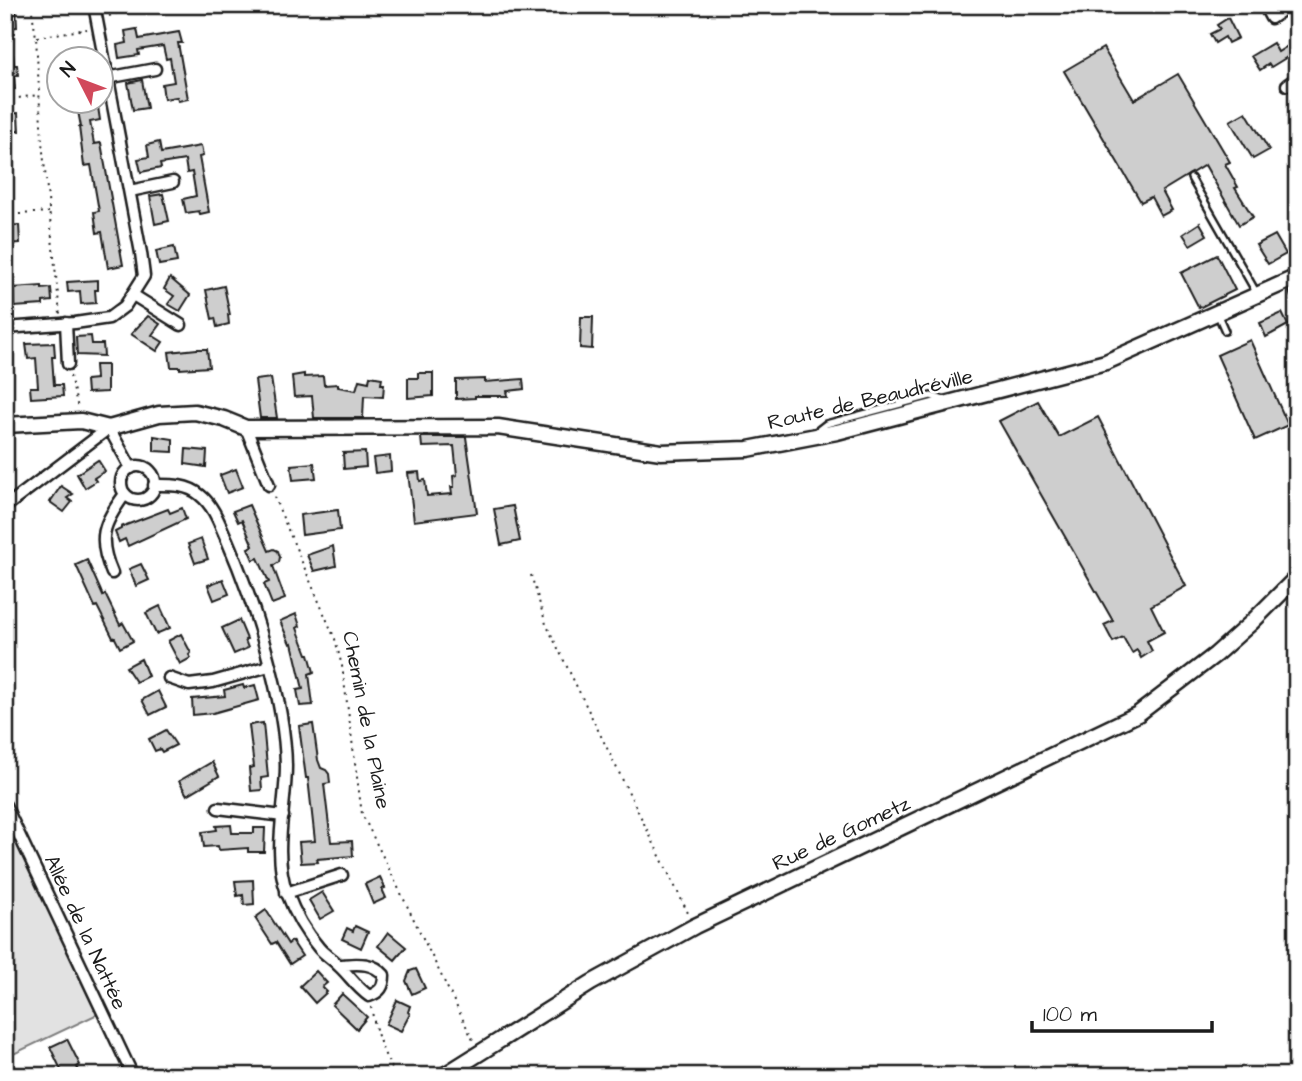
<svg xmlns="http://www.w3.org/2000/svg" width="1302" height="1081" font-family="'Architects Daughter',sans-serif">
<rect width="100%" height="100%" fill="#fff"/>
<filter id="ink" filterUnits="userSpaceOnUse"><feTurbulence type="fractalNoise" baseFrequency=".0143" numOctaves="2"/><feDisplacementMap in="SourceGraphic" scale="14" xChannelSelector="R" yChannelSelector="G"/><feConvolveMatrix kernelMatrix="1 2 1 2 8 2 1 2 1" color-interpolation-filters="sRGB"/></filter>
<g filter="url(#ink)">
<!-- green -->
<path fill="#e2e2e2" stroke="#7f7f7f" stroke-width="2" d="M5 805 102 1012 5 1058Z"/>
<!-- building -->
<g fill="#cecece" stroke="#1c1c1c" stroke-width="2">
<path d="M5 5H16L17 27 7 28 5 25Z"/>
<path d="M1228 18 1238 38 1228 43 1225 37 1215 43 1210 34 1220 29 1217 25Z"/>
<path d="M137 29 139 39 179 32 182 43H178L188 99 178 101 177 97 164 99 162 84 174 82 170 58 166 59 163 46 138 50 139 55 119 58 117 45 127 43 125 31Z"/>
<path d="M1297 40V51L1271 67 1269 64 1260 70 1251 56 1273 43 1278 52Z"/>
<path d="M1103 48 1134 100 1178 74 1230 162 1225 164 1238 187 1235 188 1253 217 1239 225 1205 165 1162 191 1172 210 1161 216 1151 197 1141 202 1064 71Z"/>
<path d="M5 55H13L14 65H17L18 75 14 76 15 89 5 90Z"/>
<path d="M142 80 147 108 133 110 128 83Z"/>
<path d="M98 107 100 120 90 122 94 144 101 143 123 265 108 268 102 232 97 233 94 212 99 211 91 165 84 166 79 127H81L78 111Z"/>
<path d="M1246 112 1269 150 1253 159 1230 121Z"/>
<path d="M18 113 19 131 5 132V114Z"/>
<path d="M159 142 161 153 201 146 203 156 199 157 209 212 200 214 199 211 186 213 183 199 196 196 192 172 187 173 185 160 160 164 161 168 141 172 138 159 149 157 147 145Z"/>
<path d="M163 194 169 221 155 224 150 196Z"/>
<path d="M1200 223 1207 235 1190 245 1183 234Z"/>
<path d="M19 225 20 243 5 244V226Z"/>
<path d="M1275 235 1286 254 1268 264 1256 245Z"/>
<path d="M174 247 177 262 159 265 156 251Z"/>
<path d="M1217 255 1235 290 1199 308 1181 273Z"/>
<path d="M170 278 190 295 180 311 168 304 174 296 164 289Z"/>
<path d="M98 280V290H95L96 303 81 304 80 291 68 292 67 282Z"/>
<path d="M42 286V289L51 288 52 301 43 302V305L14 307 13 288Z"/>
<path d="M224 286 230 315H228L229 324 217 327 215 318 212 319 206 290Z"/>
<path d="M1282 313 1288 325 1266 337 1260 323Z"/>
<path d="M148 316 160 324 152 335 163 342 157 351 131 334Z"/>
<path d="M581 317H593L592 349 580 348Z"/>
<path d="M91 336 92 344H103L104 356 77 355 76 337Z"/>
<path d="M1250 340 1288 425 1255 440 1217 355Z"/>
<path d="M54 343 55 357H52L54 385H62L63 396 31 398 30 387H38L36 358 28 359 26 344Z"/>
<path d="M197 349H207L209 367 180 369V367H171L169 352Z"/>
<path d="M95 365H107V392L87 393 86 380 96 379Z"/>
<path d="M418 373H433V396L408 398V378H418Z"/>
<path d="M304 374V377L323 376 324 385 338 384V387L356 390 359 380 369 382 370 376 382 378 381 384H384L383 397 364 396 363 418H314L312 396 294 397 292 376Z"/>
<path d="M271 378 277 418H260L255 380Z"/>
<path d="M485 379V382L523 379 524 389 507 391 508 396H475V398L456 399V380Z"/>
<path d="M1038 401 1059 437 1098 417 1186 586 1151 606 1164 632 1147 641 1152 651 1141 658 1137 650 1132 653 1123 637 1113 642 1104 625 1113 621 999 421Z"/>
<path d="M154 436 173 439V452L154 451Z"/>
<path d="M421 437H466L477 513 414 521 408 473 419 472 420 481 425 480 427 496 452 494 451 487H454L453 476 457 475 454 446 422 447Z"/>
<path d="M186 449 207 451 206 467 185 464Z"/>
<path d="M365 452 366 467 344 469 343 453Z"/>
<path d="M390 456 391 471 375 473 373 458Z"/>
<path d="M98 460 105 471 94 478 96 481 85 488 77 474Z"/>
<path d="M314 463 316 478 293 480 291 465Z"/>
<path d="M236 469 243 487 227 493 220 475Z"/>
<path d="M61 486 73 494 67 498 72 502 64 512 50 502Z"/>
<path d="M249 505 269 551 274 549 278 551 280 557 279 562 273 566 285 599 272 604 264 584 269 582 258 558 253 560 248 548 253 546 242 520 238 522 233 511Z"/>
<path d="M513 506 520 541 501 545 494 509Z"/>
<path d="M182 508 186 519 128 546 125 539 119 542 115 532 121 529V527L168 509 170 513Z"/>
<path d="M338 510 340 530 302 535 300 515Z"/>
<path d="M201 539 208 559 195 563 188 544Z"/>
<path d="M333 546 336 566 314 571 307 555Z"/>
<path d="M87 560 103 596 105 594 120 625 123 623 133 641 120 648 115 638H113L97 606 95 607 76 565Z"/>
<path d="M141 564 149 580 136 586 129 569Z"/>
<path d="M223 579 229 594 214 600 208 585Z"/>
<path d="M160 606 170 628 156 634 146 613Z"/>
<path d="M296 614 300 626 297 628 307 654H309L314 672 309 674 313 705 300 706 297 690 303 689 292 643 290 644 280 621Z"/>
<path d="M239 620 247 639 245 640 248 648 234 654 222 628Z"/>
<path d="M181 634 191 653 189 655 191 658 180 664 168 641Z"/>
<path d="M141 659 148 676 136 682 126 667Z"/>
<path d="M243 685 244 688 255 685 259 700 213 713 193 715 192 699 225 696 224 690Z"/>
<path d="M158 691 166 707 150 715 142 700Z"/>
<path d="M263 723 268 777 261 778 262 790 251 791 249 768 254 767 249 725Z"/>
<path d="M313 724 318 760 321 768 326 770 329 774 330 783 324 784 331 842 352 841 353 856 317 859 318 862 301 863 299 842 315 841 308 778H306L299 726Z"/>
<path d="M166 730 176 745 162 752 160 749 155 751 149 739Z"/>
<path d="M212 762 219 776 187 795 179 781Z"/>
<path d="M231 825 232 833H254V828H265L264 852H248V848L219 850 218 846 204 847 202 832 217 830 216 826Z"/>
<path d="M380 877 385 888 382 889 386 898 373 904 365 884Z"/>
<path d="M253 880 254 904 244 905 243 895 237 896 235 881Z"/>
<path d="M322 892 334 911 320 919 309 900Z"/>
<path d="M266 910 288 944 292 941 302 956 290 964 276 942 272 944 255 918Z"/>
<path d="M355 926 368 932 361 948 342 939 347 928 353 931Z"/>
<path d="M388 932 406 947 395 960 378 946Z"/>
<path d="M416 969 425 988 412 994 406 981 410 971Z"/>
<path d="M316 971 327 983 322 987 327 992 315 1003 300 986Z"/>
<path d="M342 994 367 1017 357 1029 332 1005Z"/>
<path d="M397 1000 410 1006 408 1012 410 1014 401 1031 386 1024Z"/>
<path d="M67 1039 80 1065 77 1067 82 1076H67L66 1072 63 1074 50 1047Z"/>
</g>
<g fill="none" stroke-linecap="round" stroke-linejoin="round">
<!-- lane casing -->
<g stroke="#1c1c1c" stroke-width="10">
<g id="lane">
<path d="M1191 178 1256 292"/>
<path d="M1290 280 1297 304"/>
<path d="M1217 313 1225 331"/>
<path d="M817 431 826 424 931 396 944 400"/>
</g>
</g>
<!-- street casing -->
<g stroke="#1c1c1c" stroke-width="15">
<g id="street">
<path d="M1264 5 1271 18 1290 5"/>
<path d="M107 78 155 69"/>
<path d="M1287 85 1297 78"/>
<path d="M130 191 173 182"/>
<path d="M133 295 181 325"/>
<path d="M66 323 68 364"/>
<path d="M5 328 75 323 109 318 125 306 144 276 141 253 94 5"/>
<path d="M246 428 269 485"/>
<circle cx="138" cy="483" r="17"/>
<path d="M154 485C170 485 187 484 200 495 214 506 220 525 227 540 254 602 285 699 286 766 286 808 272 852 287 893 294 912 306 933 319 948 325 955 333 959 339 966 350 976 356 987 369 996 380 992 384 987 384 975 372 961 356 964 339 965"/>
<path d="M5 507 109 428 131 468"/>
<path d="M112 573C97 538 103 524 125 494"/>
<path d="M169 678 189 685 213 682 269 666"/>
<path d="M5 805 133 1076"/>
<path d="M218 808 283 816"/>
<path d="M286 893 342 875"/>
</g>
</g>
<!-- secondary casing -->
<g stroke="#1c1c1c" stroke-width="19">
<g id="secondary">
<path d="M5 425 81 421 109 428 159 414 195 412 224 419 246 428 498 427 661 452 748 449 837 432 1106 362 1297 277"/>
<path d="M443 1076 591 983 695 926 1138 714 1215 655 1251 623 1297 577"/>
</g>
</g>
<!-- path -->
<g stroke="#1c1c1c" stroke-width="2" stroke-dasharray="2 5" stroke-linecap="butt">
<path d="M31 5 36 37 42 142 60 314"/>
<path d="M109 16 138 5"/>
<path d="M37 37 87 29"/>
<path d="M5 100 38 95"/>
<path d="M5 215 48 212"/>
<path d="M70 376 78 408"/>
<path d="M274 497 335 639 342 666 362 814 474 1042"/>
<path d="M531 575 546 624 688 913"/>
<path d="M371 1007C376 1033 382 1054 397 1076"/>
</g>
<!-- lane -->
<use href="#lane" stroke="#fff" stroke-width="5"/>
<!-- street -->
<use href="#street" stroke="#fff" stroke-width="10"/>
<!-- secondary -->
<use href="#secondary" stroke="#fff" stroke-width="14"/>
</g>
</g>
<g text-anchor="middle" stroke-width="5" stroke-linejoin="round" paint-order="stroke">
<!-- street labels -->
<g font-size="21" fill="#1c1c1c" stroke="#fff">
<text transform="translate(870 399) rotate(-13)" y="7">Route de Beaudréville</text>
<text transform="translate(367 720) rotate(79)" y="7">Chemin de la Plaine</text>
<text transform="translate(841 833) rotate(-25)" y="7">Rue de Gometz</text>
<text transform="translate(86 932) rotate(65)" y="7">Allée de la Nattée</text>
</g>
</g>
<!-- margin -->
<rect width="1302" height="1081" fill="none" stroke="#fff" stroke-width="28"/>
<rect x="14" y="14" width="1274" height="1053" fill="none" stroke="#1c1c1c" stroke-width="2.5" filter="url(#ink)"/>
<!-- north arrow -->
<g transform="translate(80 80) rotate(312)"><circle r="33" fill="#ffffff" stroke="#a4a4a4" stroke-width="2"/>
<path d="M0-5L12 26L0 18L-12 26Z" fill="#d1495b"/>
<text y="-10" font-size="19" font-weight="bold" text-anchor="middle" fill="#1c1c1c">N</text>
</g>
<!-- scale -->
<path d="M1032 1021v10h180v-10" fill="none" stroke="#1c1c1c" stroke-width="3.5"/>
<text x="1043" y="1021" font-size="21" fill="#1c1c1c" stroke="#ffffff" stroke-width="5" paint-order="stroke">100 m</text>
</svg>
